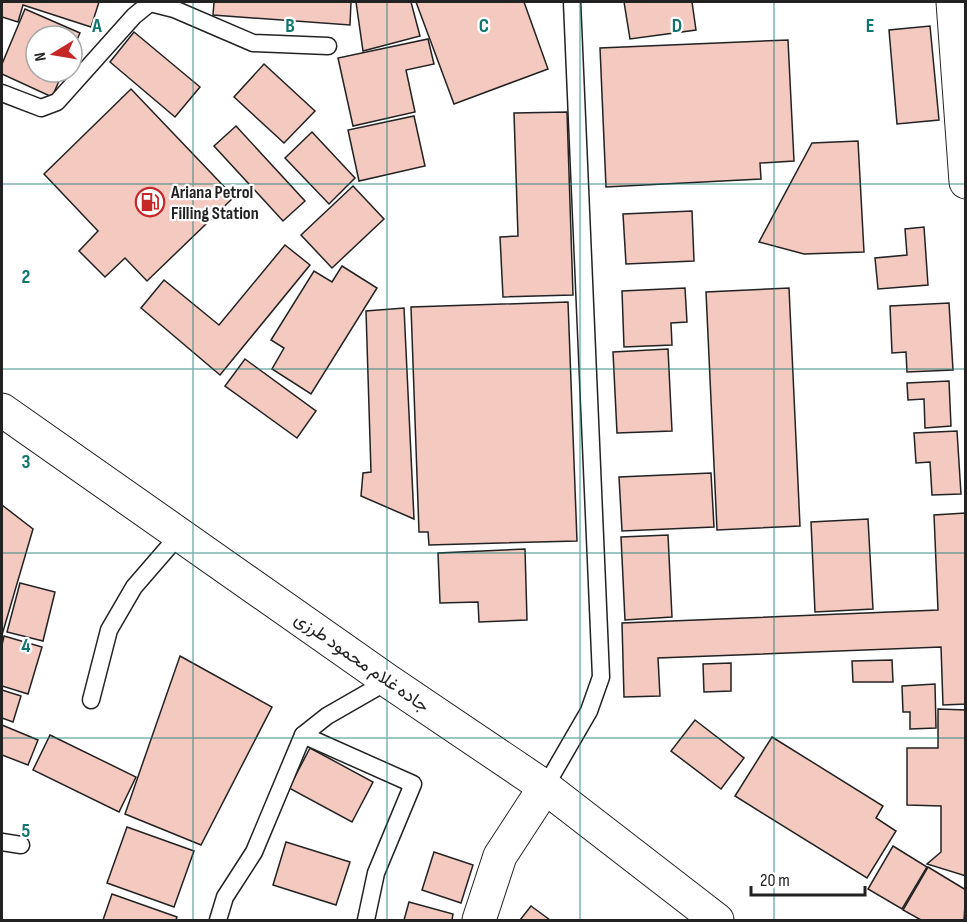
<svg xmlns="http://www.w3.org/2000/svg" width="967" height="922" font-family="'Sofia Sans Condensed',Vazirmatn,sans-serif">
<rect width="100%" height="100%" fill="#fff"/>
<!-- building -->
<g fill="#f3c9c0" stroke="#222" stroke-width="1.5">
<path d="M2 2H99L91 27 23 5 18 22 2 17Z"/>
<path d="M214 2H351L350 25 213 15Z"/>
<path d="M356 2H411L420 36 363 51Z"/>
<path d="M416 2H524L548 69 454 104Z"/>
<path d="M624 2H692L696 30 630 39Z"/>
<path d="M25 9 80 33 72 51V36H36V72H63L52 97 2 74V64Z"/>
<path d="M930 26 939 120 897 124 889 30Z"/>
<path d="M134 32 200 87 175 117 110 62Z"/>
<path d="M428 39 434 64 406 70 415 112 353 126 338 58Z"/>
<path d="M788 40 794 161 760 163 761 179 606 187 600 48Z"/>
<path d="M264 64 315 111 284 143 234 97Z"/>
<path d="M131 89 234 197 147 281 125 258 105 277 79 251 98 231 44 174Z"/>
<path d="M567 112 573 295 503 297 500 237 518 236 514 113Z"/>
<path d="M414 116 425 166 359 181 348 130Z"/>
<path d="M236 126 305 201 283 221 214 146Z"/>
<path d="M312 132 355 178 329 204 285 158Z"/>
<path d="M858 141 864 252 804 254 759 242 812 143Z"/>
<path d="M353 186 384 219 332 268 301 235Z"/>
<path d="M692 211 694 261 626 264 623 214Z"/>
<path d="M924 227 928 285 878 289 875 258 907 255 905 229Z"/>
<path d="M285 245 310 265 220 375 141 308 164 280 219 325Z"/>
<path d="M342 266 377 288 311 394 272 369 284 348 271 340 314 271 332 282Z"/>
<path d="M685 288 687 322 671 323 672 345 624 347 622 291Z"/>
<path d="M789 288 800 526 717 530 706 292Z"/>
<path d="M568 302 577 541 429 545 428 532H419L411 307Z"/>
<path d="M949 303 953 370 907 372 906 352 892 353 890 306Z"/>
<path d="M404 308 414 519 361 496 363 473 371 472 366 311Z"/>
<path d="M668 349 672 431 617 433 613 352Z"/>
<path d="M245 359 316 411 297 438 225 386Z"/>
<path d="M949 381 951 426 925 428 924 399 908 400 907 383Z"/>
<path d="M957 431 961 494 932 495 930 462 916 463 914 433Z"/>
<path d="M711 473 714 527 622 531 619 477Z"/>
<path d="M2 505 33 529 2 635Z"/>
<path d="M965 513 966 704 943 705 941 647 658 658 660 696 624 697 622 623 938 610 934 515Z"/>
<path d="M868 519 873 609 815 612 811 522Z"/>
<path d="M668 535 672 617 625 620 621 537Z"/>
<path d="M525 549 527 620 479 622 478 602 440 603 438 553Z"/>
<path d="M20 583 55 592 43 641 7 632Z"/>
<path d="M4 636 42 647 28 694 2 686V645Z"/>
<path d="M180 656 272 707 201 845 125 814Z"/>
<path d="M892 660 893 682H853L852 661Z"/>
<path d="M731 663V691L704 692 703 664Z"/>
<path d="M935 684 936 728 910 729V712H903L902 686Z"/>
<path d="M2 690 21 696 13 722 2 718Z"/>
<path d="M938 709 966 710V876L927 864 941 852V806L907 805V748H938Z"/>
<path d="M695 720 744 758 721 789 671 751Z"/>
<path d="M2 725 38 740 28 765 2 755Z"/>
<path d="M50 735 136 777 119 812 33 770Z"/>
<path d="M772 737 883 806 876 818 896 831 867 878 735 796Z"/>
<path d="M310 748 373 782 352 822 289 788Z"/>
<path d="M127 827 194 851 174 907 107 883Z"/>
<path d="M286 842 350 862 336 905 273 885Z"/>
<path d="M893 846 927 867 902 909 868 889Z"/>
<path d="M434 852 473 865 461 903 422 890Z"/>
<path d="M928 867 966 890 964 920H921L903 910Z"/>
<path d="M112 894 177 917 176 920H103Z"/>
<path d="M409 902 453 914 452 920H404Z"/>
<path d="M531 906 550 920H520Z"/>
</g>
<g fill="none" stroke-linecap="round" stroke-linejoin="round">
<!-- service casing -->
<g stroke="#222" stroke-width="19">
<g id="service">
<path d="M2 93 41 108 57 102 134 16 150 3 174 9 253 43 328 46"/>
<path d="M91 700 109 630 134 587 179 535"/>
<path d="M303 735 413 784 376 873 366 920"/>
<path d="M545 787 589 711 601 677 572 2"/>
<path d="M2 842 21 845"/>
<path d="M218 920 225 897 254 852 303 735 327 716 388 681"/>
</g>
</g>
<!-- minor casing -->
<g stroke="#222" stroke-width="35">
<g id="minor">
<path d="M953 2 966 182"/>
<path d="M479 920 500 856 545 787"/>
</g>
</g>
<!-- tertiary casing -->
<g stroke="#222" stroke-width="35">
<path id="tertiary" d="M2 410 388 681 545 787 717 920"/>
</g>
<!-- service -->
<use href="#service" stroke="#fff" stroke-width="16"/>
<!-- minor -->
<use href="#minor" stroke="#fff" stroke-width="33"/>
<!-- tertiary -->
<use href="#tertiary" stroke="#fff" stroke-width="33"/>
</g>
<!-- grid -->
<path fill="none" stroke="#0f766e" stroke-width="1.5" stroke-opacity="0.55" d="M193 2V920M387 2V920M580 2V920M774 2V920M2 184H966M2 369H966M2 553H966M2 738H966"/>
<!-- icons -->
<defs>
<g id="fuel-ring" transform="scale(1.5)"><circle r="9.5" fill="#fff" stroke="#c62828" stroke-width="1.5"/><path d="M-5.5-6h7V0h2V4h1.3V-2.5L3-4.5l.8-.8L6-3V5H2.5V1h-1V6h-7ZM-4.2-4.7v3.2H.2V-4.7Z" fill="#c62828"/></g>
</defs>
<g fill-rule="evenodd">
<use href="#fuel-ring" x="150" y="202"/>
</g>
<g text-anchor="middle" stroke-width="4.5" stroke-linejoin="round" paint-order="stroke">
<!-- poi labels -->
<g font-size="18" font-weight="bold" fill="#222" stroke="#fff" text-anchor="start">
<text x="171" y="198">Ariana Petrol<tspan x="171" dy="21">Filling Station</tspan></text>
</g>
<!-- street labels -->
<g font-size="18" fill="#222" stroke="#fff">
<text transform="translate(362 662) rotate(35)" y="6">جاده غلام‌ محمود طرزی</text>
</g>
</g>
<g font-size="20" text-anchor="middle" font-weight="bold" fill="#0f766e" stroke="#fff" stroke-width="4.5" stroke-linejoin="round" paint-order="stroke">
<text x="97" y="32">A</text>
<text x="290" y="32">B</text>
<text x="484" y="32">C</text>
<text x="677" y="32">D</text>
<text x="870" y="32">E</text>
<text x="26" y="283">2</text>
<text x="26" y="468">3</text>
<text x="26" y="652">4</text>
<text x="26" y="837">5</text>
</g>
<!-- border -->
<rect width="967" height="922" fill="none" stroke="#222222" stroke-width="6"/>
<!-- north arrow -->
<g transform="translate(54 54) rotate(259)"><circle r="28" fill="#ffffff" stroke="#a7a7a7" stroke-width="1.5"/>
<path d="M0-4.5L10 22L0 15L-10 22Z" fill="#c62828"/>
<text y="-9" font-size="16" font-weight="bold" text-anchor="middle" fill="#222222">N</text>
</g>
<!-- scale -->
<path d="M751 886v9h114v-9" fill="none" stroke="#222222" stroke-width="3"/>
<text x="760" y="886" font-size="18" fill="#222222" stroke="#ffffff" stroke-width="4.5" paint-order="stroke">20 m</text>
</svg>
